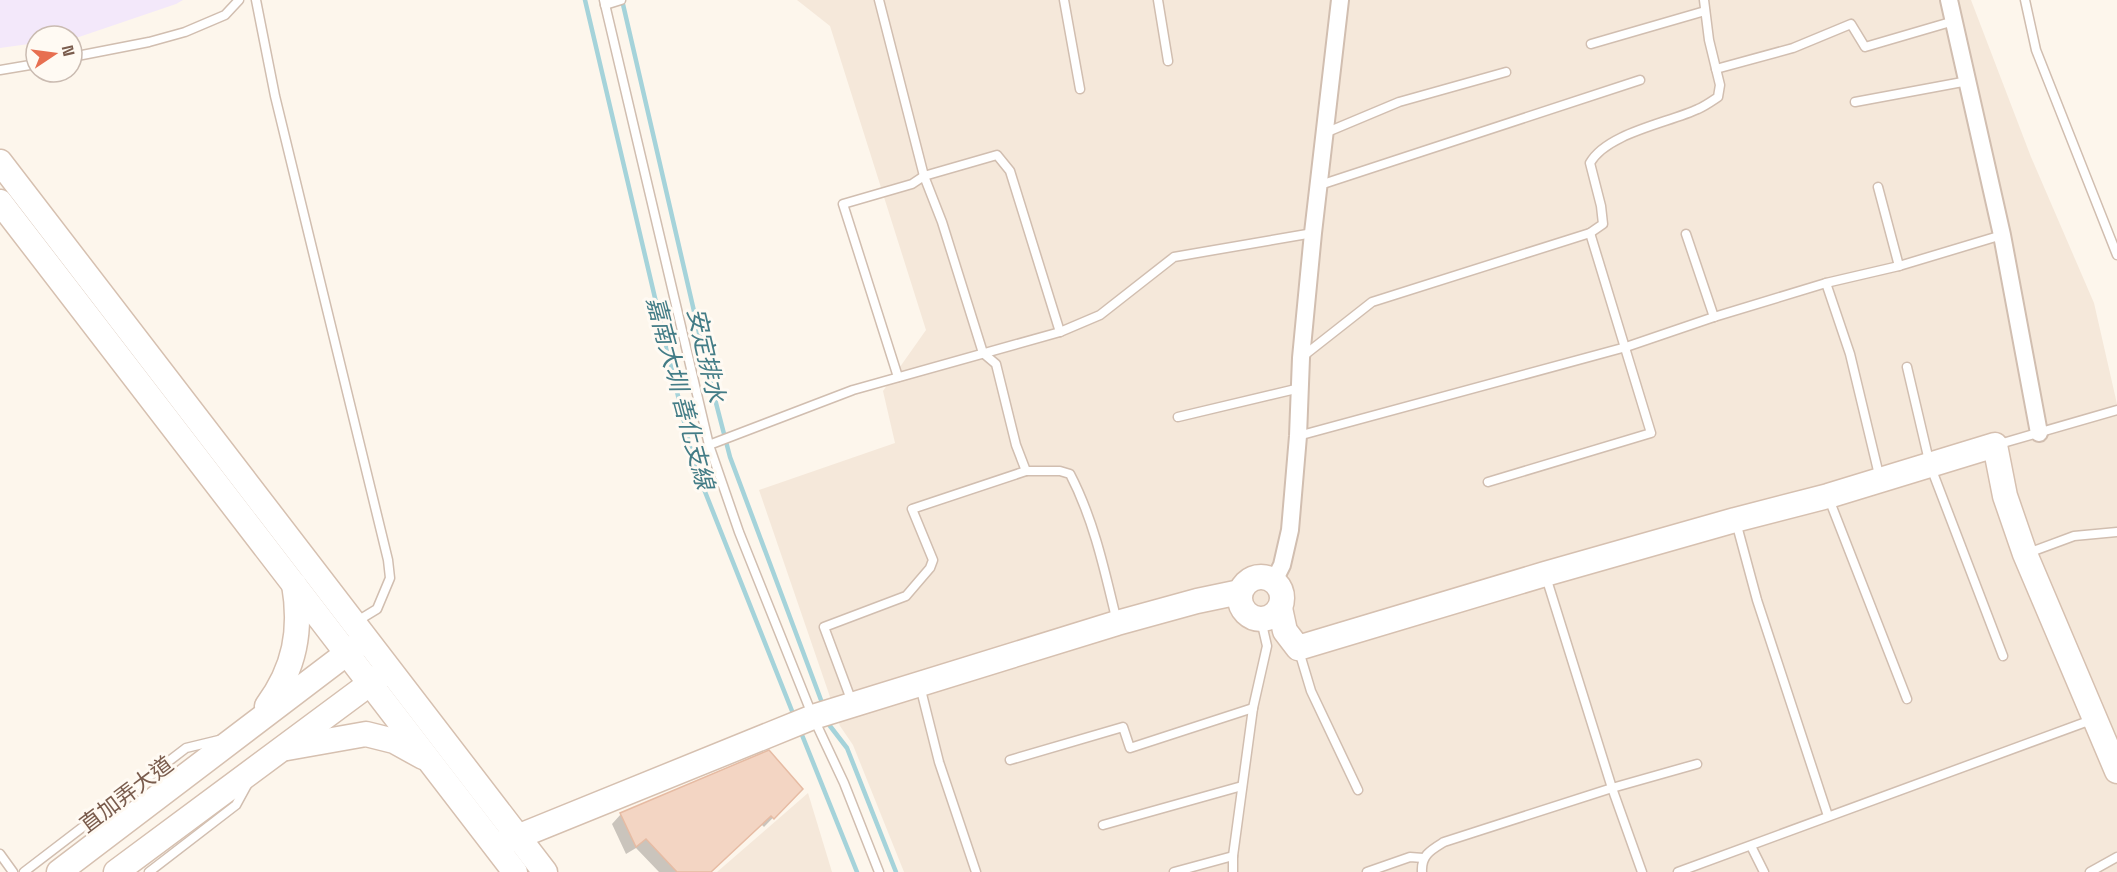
<svg xmlns="http://www.w3.org/2000/svg" width="2117" height="872" font-family="'Space Grotesk','Noto Sans TC',sans-serif">
<rect width="100%" height="100%" fill="#fdf6ec"/>
<!-- residential -->
<g fill="#f5e8da">
<path d="M797 0H1971L2031 157 2094 303 2117 404V872H904L853 745 840 726 759 490 895 443 883 391 926 330 830 26Z"/>
<path d="M808 793 832 872H717Z"/>
</g>
<!-- education -->
<path fill="#f3e8fa" d="M0 0H183L176 4 79 37 36 36V43L0 48Z"/>
<!-- shadow -->
<path fill="#0003" d="M801 789 764 827 761 824 710 872H659L636 848 626 854 612 824 621 814Z"/>
<g fill="none" stroke-linecap="round" stroke-linejoin="round">
<!-- stream -->
<g stroke="#a5d3da" stroke-width="4.5">
<path d="M585 0 694 464 794 716"/>
<path d="M622 0 709 376 730 457 821 700"/>
<path d="M830 726 847 748 896 872"/>
<path d="M800 730 857 872"/>
</g>
</g>
<!-- building -->
<path fill="#f3d5c3" stroke="#e6bba3" stroke-width="1.5" d="M769 750 803 789 774 819 771 816 711 872H677L646 839 636 847 620 813Z"/>
<g fill="none" stroke-linecap="round" stroke-linejoin="round">
<!-- lane casing -->
<g stroke="#d1beb0" stroke-width="11">
<g id="lane">
<path d="M256 0 275 96 388 560 390 578 377 609 354 623"/>
<path d="M604 0 709 445 739 532 813 717 844 783 879 872"/>
<path d="M879 0 924 176 942 222 983 353 996 364 1016 445 1026 471H1060L1070 474C1094 520 1105 572 1117 622"/>
<path d="M1064 0 1080 89"/>
<path d="M1158 0 1168 61"/>
<path d="M2025 0 2036 50 2117 255"/>
<path d="M605 5 621 0"/>
<path d="M1591 44 1705 11"/>
<path d="M72 57 149 42 185 32 225 15 239 0"/>
<path d="M1716 69 1793 48 1851 24 1865 47 1954 21"/>
<path d="M0 70 36 64"/>
<path d="M1855 102 1968 81"/>
<path d="M1325 133 1399 102 1506 72"/>
<path d="M1320 185 1640 80"/>
<path d="M1878 187 1899 266"/>
<path d="M1686 234 1714 317"/>
<path d="M1826 283 1850 354 1880 479"/>
<path d="M1302 357 1372 302 1590 233 1603 224 1601 206 1590 163C1607 133 1668 123 1698 109 1705 106 1712 101 1718 97L1720 85 1709 40 1704 0"/>
<path d="M1907 367 1930 465 2003 656"/>
<path d="M898 377 843 204 912 184 924 176 997 155 1010 171 1060 332"/>
<path d="M1178 417 1300 388"/>
<path d="M1298 436 1626 347 1714 317 1826 283 1899 266 2002 235"/>
<path d="M709 445 853 390 1060 332 1100 315 1174 257 1313 233"/>
<path d="M1996 445 2117 410"/>
<path d="M1488 482 1651 433 1590 233"/>
<path d="M1829 499 1907 699"/>
<path d="M1736 522 1757 600 1828 816"/>
<path d="M2028 553 2074 536 2117 532"/>
<path d="M1546 577 1612 788 1642 872"/>
<path d="M1299 651 1311 691 1358 790"/>
<path d="M920 686 939 762 976 872"/>
<path d="M852 702 824 627 906 596 930 568 933 560 912 509 1026 471"/>
<path d="M1010 760 1123 727 1130 748 1253 708"/>
<path d="M1103 825 1242 786"/>
<path d="M1751 846 1764 872"/>
<path d="M0 854 13 872"/>
<path d="M24 872 186 748 219 740"/>
<path d="M149 872 236 805 248 783"/>
<path d="M1174 872 1233 856"/>
<path d="M1233 872V856L1253 708 1267 646 1261 620"/>
<path d="M1367 872 1410 857 1423 858"/>
<path d="M1422 872C1421 855 1431 850 1444 842L1612 788 1697 764"/>
<path d="M1678 872 2094 719"/>
<path d="M2090 872 2117 857"/>
</g>
</g>
<!-- street casing -->
<g stroke="#d1beb0" stroke-width="20">
<g id="street">
<path d="M1949 0 2002 235 2039 433"/>
<path d="M1274 581 1282 565 1290 530 1298 436 1301 358 1313 233 1340 0"/>
</g>
</g>
<!-- secondary casing -->
<g stroke="#d6c0b0" stroke-width="27">
<g id="secondary">
<path d="M0 162 545 872"/>
<path d="M0 202 515 872"/>
<circle cx="1261" cy="598" r="21"/>
<path d="M1280 608 1285 631 1298 648 1545 574 1735 520 1828 496 1995 445 2005 496 2025 554 2117 771"/>
<path d="M267 706C295 668 302 630 294 584"/>
<path d="M287 748 366 734 394 741 423 757"/>
<path d="M505 842 813 717 1117 623 1197 601 1240 592"/>
<path d="M59 872 359 644"/>
<path d="M116 872 384 673"/>
</g>
</g>
<!-- lane -->
<use href="#lane" stroke="#fff" stroke-width="8"/>
<!-- street -->
<use href="#street" stroke="#fff" stroke-width="16"/>
<!-- secondary -->
<use href="#secondary" stroke="#fff" stroke-width="24"/>
</g>
<g text-anchor="middle" stroke-width="6" stroke-linejoin="round" paint-order="stroke">
<!-- street labels -->
<g font-size="22" fill="#7a5c4d" stroke="#fffaf3">
<text transform="translate(126 794) rotate(-37)" y="8">直加弄大道</text>
</g>
<!-- water labels -->
<g font-size="24" font-style="italic" fill="#437c86" stroke="#fffaf3">
<text transform="translate(706 355) rotate(77)" y="8">安定排水</text>
<text transform="translate(680 393) rotate(75)" y="8">嘉南大圳 善化支線</text>
</g>
</g>
<!-- north arrow -->
<g transform="translate(54 54) rotate(77)"><circle r="28" fill="#fffaf3" stroke="#cabbb1" stroke-width="1.5"/>
<path d="M0-4.5L10 22L0 15L-10 22Z" fill="#e76f51"/>
<text y="-9" font-size="16" font-weight="bold" text-anchor="middle" fill="#7a5c4d">N</text>
</g>
</svg>
